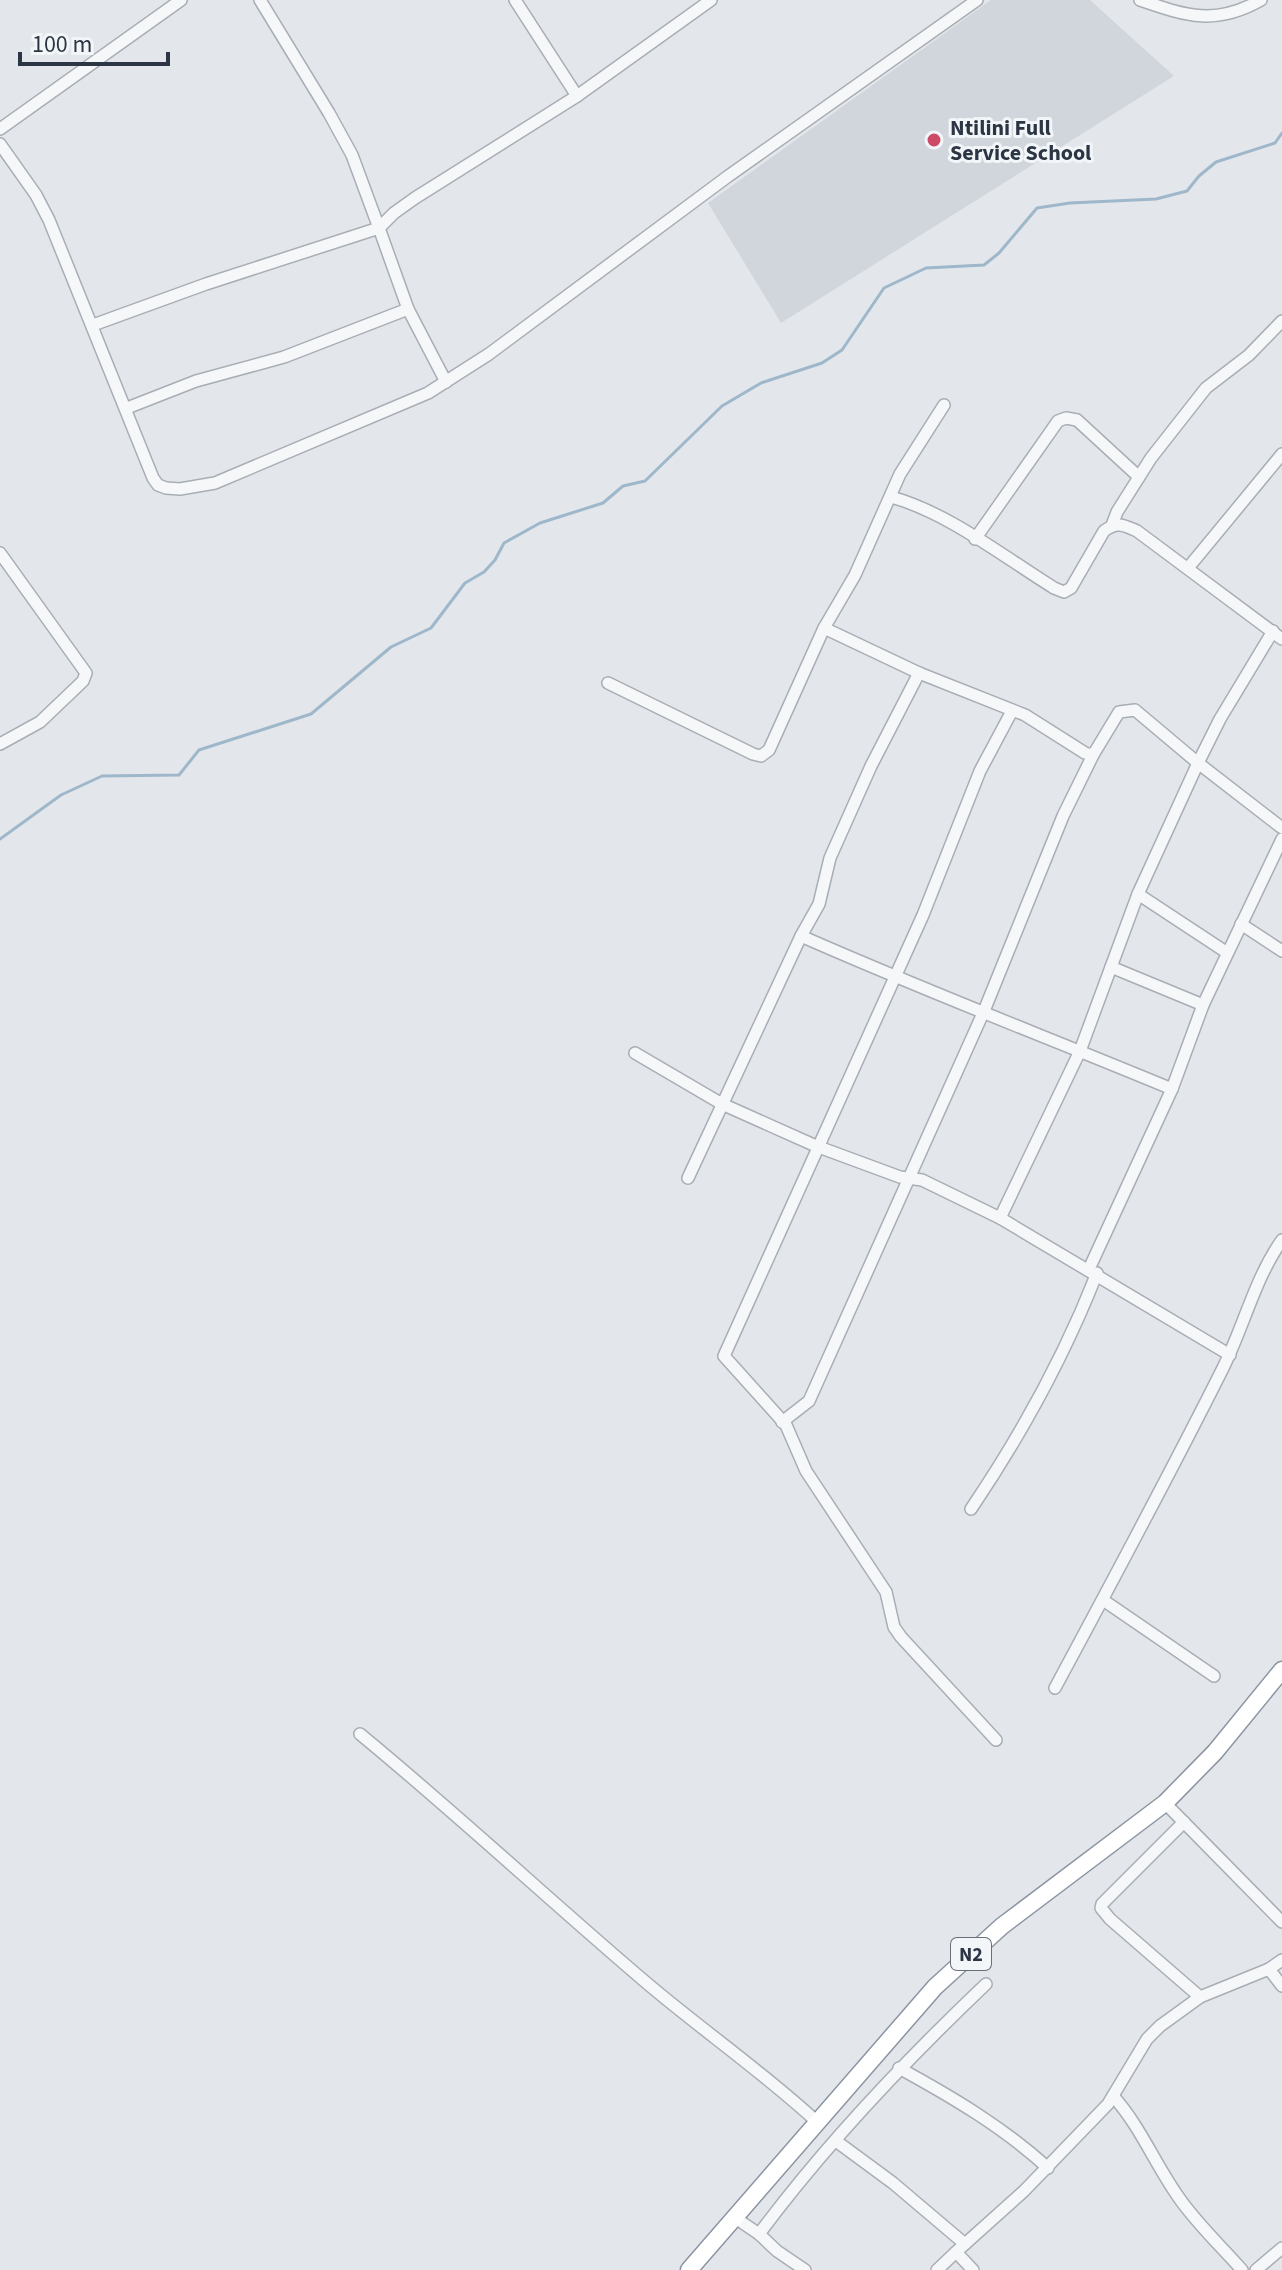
<svg xmlns="http://www.w3.org/2000/svg" width="1282" height="2270" font-family="'Source Sans 3',sans-serif">
<rect width="100%" height="100%" fill="#e3e7eb"/>
<!-- built -->
<path fill="#d1d6dd" d="M991 0H1090L1174 76 781 323 708 203Z"/>
<g fill="none" stroke-linecap="round" stroke-linejoin="round">
<!-- stream -->
<path stroke="#9fb7ca" stroke-width="3" d="M0 839 61 795 102 776 179 775 199 750 311 714 391 647 431 628 465 583 484 572 495 560 504 543 540 523 603 503 623 486 645 481 722 406 761 383 822 363 842 350 884 288 926 268 984 265 999 253 1037 208 1070 203 1156 199 1187 191 1199 176 1216 162 1275 143 1282 133"/>
<!-- minor casing -->
<g stroke="#a8aeb5" stroke-width="14">
<g id="minor">
<path d="M260 0 329 113 352 155 379 228 394 213 415 198 577 96 711 0"/>
<path d="M515 0 577 96"/>
<path d="M1140 0C1187 16 1215 26 1261 0"/>
<path d="M0 129 181 0"/>
<path d="M0 144 36 195 49 220 153 478 158 485 166 488 180 489 215 483 428 393 489 354 727 177 977 0"/>
<path d="M93 325 206 284 379 228 408 309 446 382"/>
<path d="M127 408 196 381 284 357 408 309"/>
<path d="M891 497C947 512 1004 557 1054 588L1064 592 1071 588 1104 531C1117 521 1124 525 1137 531L1282 639"/>
<path d="M1112 525 1117 512 1151 458 1206 388 1249 355 1282 321"/>
<path d="M975 539 1058 421 1066 418 1077 420 1139 477"/>
<path d="M0 553 86 673 83 681 40 722 0 744"/>
<path d="M1188 568 1282 454"/>
<path d="M824 628 919 673 1025 715 1085 753 1093 755 1119 712 1135 710 1198 763 1282 828"/>
<path d="M608 683 753 754 761 756 769 750 824 628 855 575 900 474 944 405"/>
<path d="M1138 894 1226 952"/>
<path d="M1241 924 1282 951"/>
<path d="M801 936C923 990 1049 1038 1172 1089"/>
<path d="M1111 967 1203 1005"/>
<path d="M635 1053 722 1104 816 1146 900 1177 922 1180 1000 1218 1230 1355"/>
<path d="M688 1178 801 936 819 904 830 858 871 766 919 673"/>
<path d="M1000 1218 1080 1051 1138 894 1198 763 1220 719 1273 631"/>
<path d="M1089 1269 1172 1089 1203 1005 1282 839"/>
<path d="M782 1422 809 1401 984 1011 1063 816 1093 755"/>
<path d="M971 1509C1021 1435 1064 1357 1097 1273"/>
<path d="M1103 1600 1214 1676"/>
<path d="M1055 1688C1112 1582 1169 1476 1223 1368 1244 1326 1255 1278 1282 1240"/>
<path d="M360 1734C456 1813 547 1898 642 1979 699 2028 762 2071 817 2122"/>
<path d="M996 1740 901 1637 894 1627 886 1592 806 1471 786 1425 724 1356 923 915 980 771 1012 711"/>
<path d="M1165 1803 1282 1922"/>
<path d="M1184 1822 1102 1904 1101 1908 1110 1919 1200 1997"/>
<path d="M1269 1969 1282 1986"/>
<path d="M899 2068C952 2097 1003 2127 1048 2168"/>
<path d="M1113 2096C1140 2126 1154 2162 1177 2195 1195 2222 1220 2245 1242 2270"/>
<path d="M836 2141 893 2183 965 2244"/>
<path d="M734 2217 759 2234C826 2144 904 2062 986 1984"/>
<path d="M759 2234 777 2251 805 2270"/>
<path d="M956 2252 1024 2191 1108 2104 1147 2039 1160 2026 1200 1997 1269 1969 1282 1960"/>
<path d="M937 2270 956 2252 973 2270"/>
<path d="M1256 2270 1282 2248"/>
</g>
</g>
<!-- highway casing -->
<g stroke="#8b95a2" stroke-width="19">
<path id="highway" d="M689 2270 935 1987 1002 1926 1165 1803 1215 1752 1282 1670"/>
</g>
<!-- minor -->
<use href="#minor" stroke="#f6f7f9" stroke-width="11"/>
<!-- highway -->
<use href="#highway" stroke="#fff" stroke-width="16"/>
</g>
<!-- markers -->
<circle fill="#cd4b67" stroke="#f3f6f8" stroke-width="3" cx="934" cy="140" r="8"/>
<g text-anchor="middle" stroke-width="6" stroke-linejoin="round" paint-order="stroke">
<!-- shield labels -->
<rect fill="#f3f6f8" stroke="#676f79" stroke-width="2" x="951" y="1938" width="40" height="32" rx="6"/>
<g font-size="20" font-weight="bold" fill="#2b3543">
<text x="971" y="1961">N2</text>
</g>
<!-- poi labels -->
<g font-size="22" font-weight="bold" fill="#2b3543" stroke="#f3f6f8" text-anchor="start">
<text x="950" y="135">Ntilini Full<tspan x="950" dy="25">Service School</tspan></text>
</g>
</g>
<!-- scale -->
<path d="M20 52v12h148v-12" fill="none" stroke="#2b3543" stroke-width="4"/>
<text x="32" y="52" font-size="24" fill="#2b3543" stroke="#f3f6f8" stroke-width="6" paint-order="stroke">100 m</text>
</svg>
